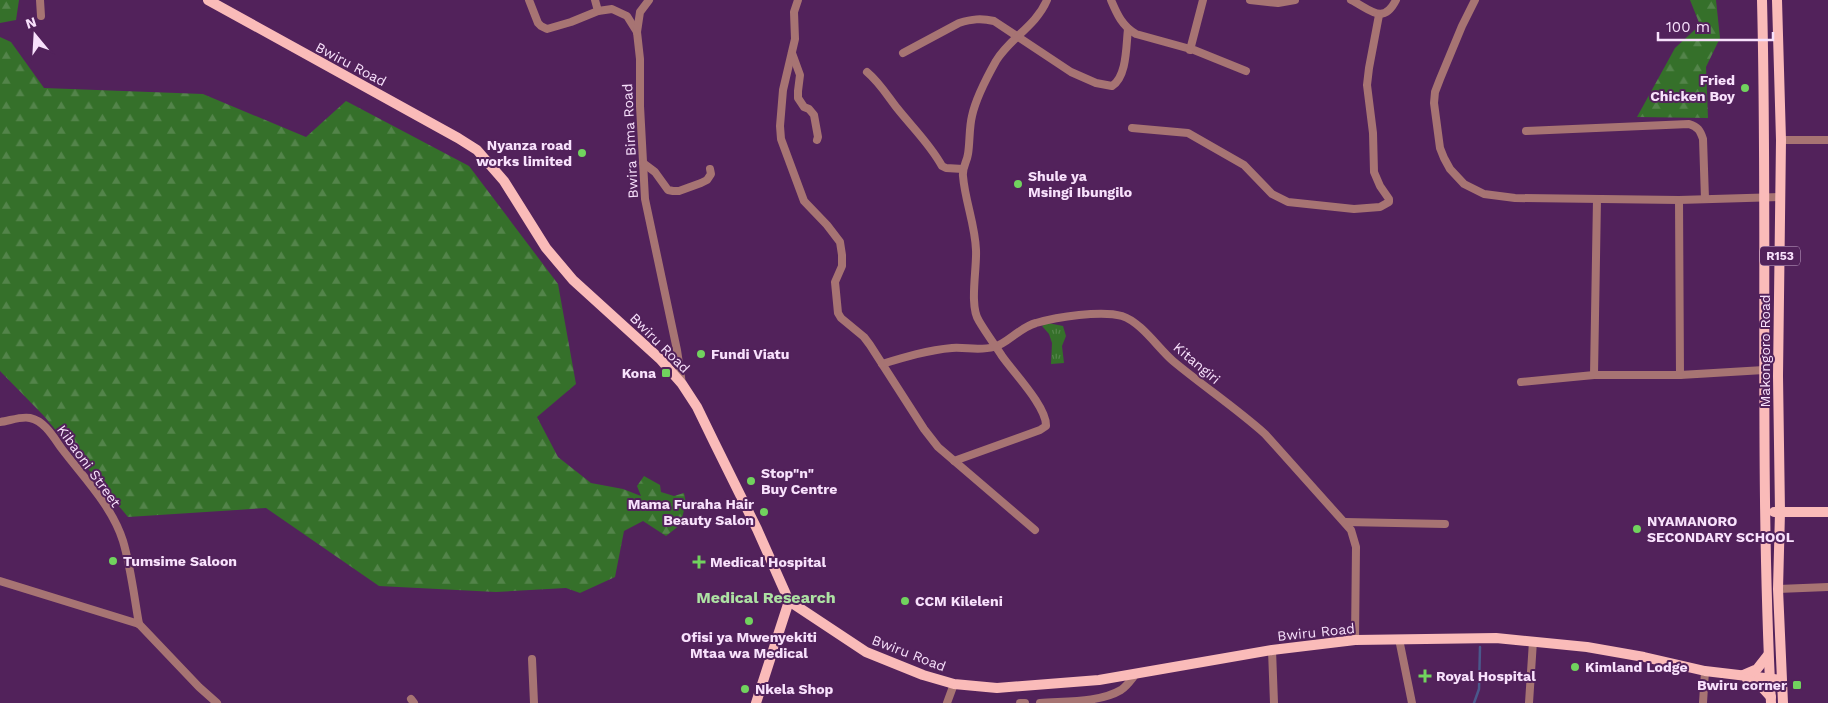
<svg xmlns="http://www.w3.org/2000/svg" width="1828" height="703" font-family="'Work Sans',sans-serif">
<defs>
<pattern id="grass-tufts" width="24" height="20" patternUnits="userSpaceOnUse" patternTransform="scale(1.25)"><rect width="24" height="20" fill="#35702a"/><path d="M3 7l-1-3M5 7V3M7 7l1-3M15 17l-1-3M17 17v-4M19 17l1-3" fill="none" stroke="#53844a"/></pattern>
<pattern id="forest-firs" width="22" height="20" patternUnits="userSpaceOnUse" patternTransform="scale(1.25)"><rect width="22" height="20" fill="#35702a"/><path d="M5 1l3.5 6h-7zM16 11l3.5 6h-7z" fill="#53844a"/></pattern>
</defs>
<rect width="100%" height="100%" fill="#52225b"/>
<!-- grass -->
<path fill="url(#grass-tufts)" d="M1048 323 1063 326 1066 336 1062 346 1064 363 1051 364 1052 343 1049 334 1042 326Z"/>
<!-- forest -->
<g fill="url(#forest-firs)">
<path d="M0 0H19L16 20 0 23Z"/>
<path d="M1690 0H1716L1720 38 1706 67 1708 118 1637 117 1675 48 1700 25Z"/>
<path d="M0 37 11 42 44 88 203 94 306 137 346 101 469 166 558 284 576 384 537 417 558 457 591 483 623 489 641 496 637 486 644 476 660 485 661 492 674 496 684 493 686 503 680 525 666 536 643 521 624 531 615 577 580 593 566 588 496 592 379 586 266 508 128 517 44 416 0 371Z"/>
</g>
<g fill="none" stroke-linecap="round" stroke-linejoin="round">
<!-- stream -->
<path stroke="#4a588b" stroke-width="2.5" d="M1474 703 1479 689 1480 647"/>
<!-- minor -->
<g stroke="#a77473" stroke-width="8">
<path d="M40 0 41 16"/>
<path d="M529 0 538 23 541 26 547 29 571 22 598 11 612 9 627 16 637 32 640 59V106L645 199 677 350 682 384"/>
<path d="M595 0 598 11"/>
<path d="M798 0 794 12 795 39 783 90 780 126 781 139 804 201 827 225 840 242 842 255V266L835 282 838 313 841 318 864 337 870 345 924 429 938 447 1035 530"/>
<path d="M1111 0C1117 14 1122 26 1136 34L1194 50 1246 71"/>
<path d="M1250 0 1278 3 1295 0"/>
<path d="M1351 0C1370 9 1383 26 1396 0"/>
<path d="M1475 0 1462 26 1440 79 1435 92 1434 103 1440 148 1444 158 1450 169 1464 184 1484 194 1515 198 1679 200 1781 197"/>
<path d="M637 32 640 12 649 0"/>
<path d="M1190 50 1203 0"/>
<path d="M792 53 800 75 798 91V98L804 107 809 109 814 115 818 137 817 140"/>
<path d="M903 53 959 23C972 19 981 18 994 21L1071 72 1096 83 1112 86C1127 77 1126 46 1128 29"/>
<path d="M867 72C879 82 887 95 897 108 912 127 930 144 942 166L946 168 963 169"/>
<path d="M1132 128 1188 133 1244 165 1272 194 1288 202 1354 209 1380 207 1389 202V199L1380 186 1374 172 1373 133 1367 85 1369 68 1379 15"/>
<path d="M1526 131 1689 124C1698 127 1700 130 1703 139L1705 199"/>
<path d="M1781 140H1828"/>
<path d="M643 163 655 172 668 190 673 191H679L701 183 707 180 711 174 710 169"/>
<path d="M1679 200 1680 375"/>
<path d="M882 364C905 357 928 350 952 348 966 347 979 351 994 347 1007 344 1020 327 1036 323 1057 317 1101 310 1122 316 1141 322 1158 348 1173 361 1203 386 1236 408 1265 434L1351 530 1356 547 1355 640"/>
<path d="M1594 375 1597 199"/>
<path d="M1521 382 1594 375H1680L1764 370"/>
<path d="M0 422C9 421 21 416 30 418 45 421 54 438 62 449 84 478 112 506 123 541 131 568 134 596 139 624"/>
<path d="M954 461 1040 430 1046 426C1047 407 1013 372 1002 356 995 345 986 333 979 321 969 306 977 269 976 250 975 224 965 201 963 176 962 167 967 162 968 154 970 142 969 128 972 116 976 97 987 77 996 61 1010 38 1036 26 1047 0"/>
<path d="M1345 522 1445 524"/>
<path d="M0 581 139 624 199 687 217 703"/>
<path d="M1778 589 1828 587"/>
<path d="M1399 639 1412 703"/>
<path d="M1272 650 1274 703"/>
<path d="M532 659 534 703"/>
<path d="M411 699 414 703"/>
<path d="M947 703 954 684"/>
<path d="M1020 703H1025"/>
<path d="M1040 703C1065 701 1099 703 1121 690 1127 686 1131 680 1135 675"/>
<path d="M1529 703 1533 641"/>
<path d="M1703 703 1705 671"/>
</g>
<!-- major -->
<g stroke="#fabbb9" stroke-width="10">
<path d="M208 0 458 138 477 150 504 181 546 248 573 280 660 359 682 384 697 407 714 442 757 529 789 601 866 652 923 675 954 684 997 688 1099 680 1272 650 1355 640 1496 638 1587 647 1644 657 1705 671 1781 680"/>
<path d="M1762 0C1768 234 1759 469 1771 703"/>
<path d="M1777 0 1781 140 1778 376 1780 512 1778 589 1783 703"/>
<path d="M1774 512H1828"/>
<path d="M1743 675 1757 669 1768 655"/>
<path d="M1747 679 1760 685 1771 697"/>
<path d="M756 703 789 601"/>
</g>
</g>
<!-- markers -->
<g fill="#71d35e" stroke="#52225b" stroke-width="2">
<circle cx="1745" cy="88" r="5"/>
<circle cx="582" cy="153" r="5"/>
<circle cx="1018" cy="184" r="5"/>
<circle cx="701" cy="354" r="5"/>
<rect x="661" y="368" width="10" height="10" rx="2.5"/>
<circle cx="751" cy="481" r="5"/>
<circle cx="764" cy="512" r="5"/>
<circle cx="1637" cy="529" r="5"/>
<circle cx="113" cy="561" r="5"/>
<path d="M696.5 554.5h5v5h5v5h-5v5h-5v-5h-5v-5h5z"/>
<circle cx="905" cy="601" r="5"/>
<circle cx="749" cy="621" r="5"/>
<circle cx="1575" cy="667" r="5"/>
<path d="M1422.5 668.5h5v5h5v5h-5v5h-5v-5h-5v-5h5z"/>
<rect x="1792" y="680" width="10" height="10" rx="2.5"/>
<circle cx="745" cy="689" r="5"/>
</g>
<g text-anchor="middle" stroke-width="4" stroke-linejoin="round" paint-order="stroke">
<!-- shield labels -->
<rect fill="#52225b" stroke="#c6a8cc" stroke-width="1" x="1760" y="246.5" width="40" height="19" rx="4"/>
<g font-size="12" font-weight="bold" fill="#f8e1fc">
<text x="1780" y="260">R153</text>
</g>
<!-- street labels -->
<g font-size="14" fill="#f8e1fc" stroke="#52225b">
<text transform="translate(351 64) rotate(28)" y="5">Bwiru Road</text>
<text transform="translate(630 141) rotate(-93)" y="5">Bwira Bima Road</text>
<text transform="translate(660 343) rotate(45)" y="5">Bwiru Road</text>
<text transform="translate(1765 351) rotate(-90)" y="5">Makongoro Road</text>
<text transform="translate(1197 363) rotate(40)" y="5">Kitangiri</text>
<text transform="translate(89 466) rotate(54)" y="5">Kibaoni Street</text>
<text transform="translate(1316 632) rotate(-6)" y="5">Bwiru Road</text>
<text transform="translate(909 653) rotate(21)" y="5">Bwiru Road</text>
</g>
<!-- poi labels -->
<g font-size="14" font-weight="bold" fill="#f8e1fc" stroke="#52225b" text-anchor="start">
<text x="1735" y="85" text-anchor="end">Fried<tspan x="1735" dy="16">Chicken Boy</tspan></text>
<text x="572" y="150" text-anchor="end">Nyanza road<tspan x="572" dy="16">works limited</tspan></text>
<text x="1028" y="181">Shule ya<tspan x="1028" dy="16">Msingi Ibungilo</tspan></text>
<text x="711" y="359">Fundi Viatu</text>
<text x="656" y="378" text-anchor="end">Kona</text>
<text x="761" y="478">Stop"n"<tspan x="761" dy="16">Buy Centre</tspan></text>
<text x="754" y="509" text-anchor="end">Mama Furaha Hair<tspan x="754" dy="16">Beauty Salon</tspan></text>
<text x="1647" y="526">NYAMANORO<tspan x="1647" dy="16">SECONDARY SCHOOL</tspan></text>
<text x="123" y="566">Tumsime Saloon</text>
<text x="710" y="567">Medical Hospital</text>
<text x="915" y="606">CCM Kileleni</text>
<text x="749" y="642" text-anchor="middle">Ofisi ya Mwenyekiti<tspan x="749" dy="16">Mtaa wa Medical</tspan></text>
<text x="1585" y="672">Kimland Lodge</text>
<text x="1436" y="681">Royal Hospital</text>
<text x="1787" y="690" text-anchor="end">Bwiru corner</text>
<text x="755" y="694">Nkela Shop</text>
</g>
<!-- quarter labels -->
<g font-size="16" font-weight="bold" fill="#ade1a3" stroke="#52225b">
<text x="766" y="603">Medical Research</text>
</g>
</g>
<!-- north arrow -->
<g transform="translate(35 35) rotate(342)" stroke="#52225b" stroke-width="4" paint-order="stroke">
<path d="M0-4L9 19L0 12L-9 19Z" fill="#f8e1fc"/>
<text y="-8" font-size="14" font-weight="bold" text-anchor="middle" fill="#f8e1fc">N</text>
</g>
<!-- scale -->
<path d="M1658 32v8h115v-8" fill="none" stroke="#f8e1fc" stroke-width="2.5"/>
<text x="1666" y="32" font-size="15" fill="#f8e1fc" stroke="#52225b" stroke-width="4" paint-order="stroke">100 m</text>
</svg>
